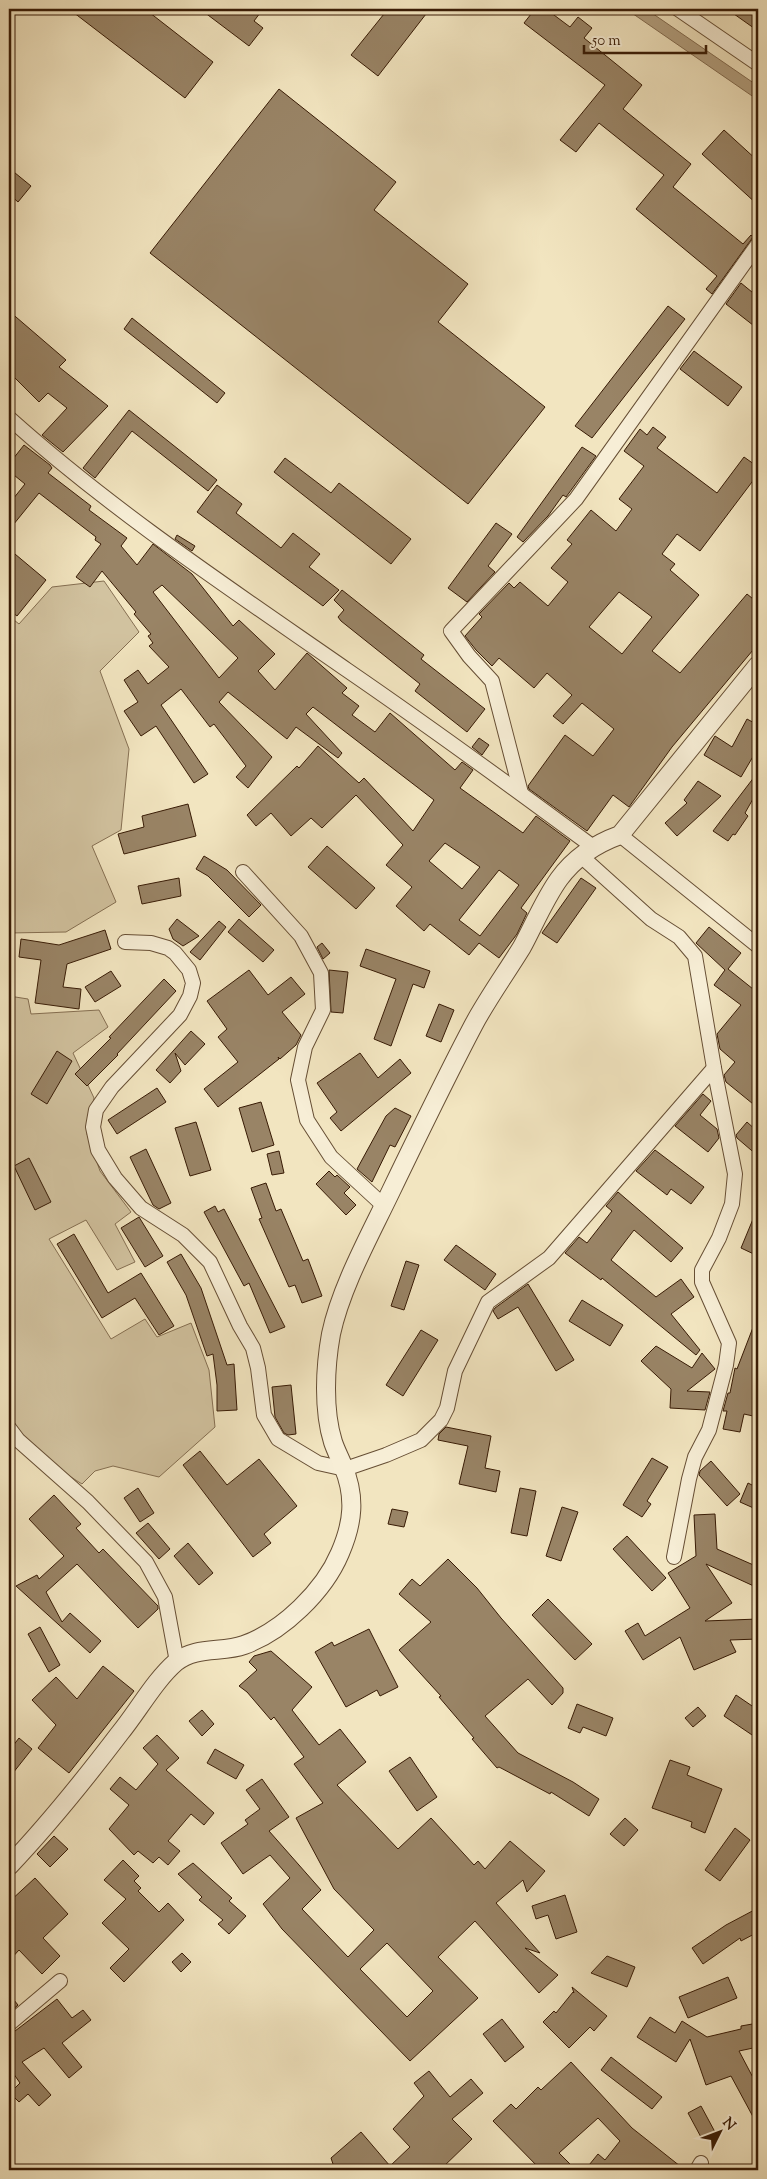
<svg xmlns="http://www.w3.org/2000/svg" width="767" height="2179" font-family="'Sorts Mill Goudy',serif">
<rect width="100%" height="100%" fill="#f2e5c0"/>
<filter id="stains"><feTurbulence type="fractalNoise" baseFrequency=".004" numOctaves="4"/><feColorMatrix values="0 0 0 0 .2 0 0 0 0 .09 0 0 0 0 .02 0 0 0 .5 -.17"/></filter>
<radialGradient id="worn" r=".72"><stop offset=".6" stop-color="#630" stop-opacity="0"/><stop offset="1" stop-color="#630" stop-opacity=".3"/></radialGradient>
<!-- green -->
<g fill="#d2c3a0" stroke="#856f52">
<path d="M104 581 139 632 100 671 129 749 121 830 92 846 116 902 66 932 9 933V616L19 624 52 587Z"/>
<path d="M9 996 28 999 31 1014 99 1010 108 1027 73 1053 94 1098 87 1134 100 1171 131 1212 115 1224 135 1262 117 1270 86 1220 49 1239 111 1339 145 1319 157 1337 191 1323 209 1370 215 1427 159 1477 113 1466 95 1471 82 1484C51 1465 28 1446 9 1415Z"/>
</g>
<!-- water -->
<path fill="#b3a080" stroke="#826b4f" d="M626 9H646L758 86V100Z"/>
<!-- building -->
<g fill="#998466" stroke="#381b05" fill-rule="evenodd">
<path d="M69 9H145L213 62 185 98Z"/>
<path d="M200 9H263L254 21 263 28 249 46Z"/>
<path d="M388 9H419L426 14 378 76 351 55Z"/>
<path d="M535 9H546L570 27 578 17 592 28 584 38 642 85 623 109 691 164 673 187 743 244 751 235 753 237 712 294 706 289 717 276 636 209 664 175 599 123 576 152 560 140 605 85 524 23Z"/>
<path d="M727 9H758V31Z"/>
<path d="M279 89 396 182 374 210 468 284 438 322 545 407 468 504 150 253Z"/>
<path d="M724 130 758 161V205L702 154Z"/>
<path d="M9 168 31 186 18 202 9 194Z"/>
<path d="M741 283 758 297V329L726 304Z"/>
<path d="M668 306 685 319 592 438 575 426Z"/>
<path d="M9 311 66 360 59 367 108 406 63 452 42 435 67 408 48 393 39 402 9 372Z"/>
<path d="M132 318 225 393 217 403 124 329Z"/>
<path d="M694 351 742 387 728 406 680 369Z"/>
<path d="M129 410 217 480 208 491 132 431 95 478 83 468Z"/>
<path d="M653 427 666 437 657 448 717 493 744 457 758 467V474L700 551 677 534 662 554 675 564 670 570 699 595 652 651 680 673 747 594 758 603V644L672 747 629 807 613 795 587 831 529 789 528 786 565 735 593 756 614 729 582 703 563 724 553 716 572 695 547 673 534 688 499 658 492 666 476 650 465 636 482 617 479 614 509 583 514 588 520 582 548 606 568 582 551 568 572 544 567 540 591 510 616 531 632 509 619 499 644 466 624 451 640 429 647 435ZM619 592 652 617 622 654 589 627Z"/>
<path d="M24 445 50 465 52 468 48 473 91 506 89 510 127 538 121 546 137 565 153 544 192 574 233 626 239 620 275 654 258 671 275 690 307 653 347 688 342 693 359 706 352 715 375 732 390 713 455 770 462 762 473 770 460 788 523 833 536 816 570 841 521 908 527 913 517 934 499 958 479 943 469 955 430 924 424 931 396 906 412 887 386 865 403 845 356 795 322 828 311 818 291 836 271 813 256 826 247 815 297 766 299 768 318 746 359 783 364 778 413 831 434 800 313 707 306 714 342 753 338 758 296 727 287 739 228 692 219 702 272 757 248 788 236 777 246 766 214 724 210 727 181 689 161 705 208 774 194 783 156 726 141 736 124 711 138 702 124 680 138 670 148 684 169 667 149 646 153 643 148 636 151 634 134 614 136 612 102 571 90 587 76 577 101 544 95 540 96 537 39 493 9 530V504L25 484 9 471V464ZM162 585 238 658 219 678 153 592ZM445 843 480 867 462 889 429 861ZM499 870 519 885 480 936 459 920Z"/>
<path d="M582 447 596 456 569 493 566 497 563 495 548 516 523 542 517 537Z"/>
<path d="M285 458 331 493 339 483 411 539 391 564 274 472Z"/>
<path d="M217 485 242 504 236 513 281 548 293 533 320 554 309 567 339 590 323 606 197 512Z"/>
<path d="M496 523 512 534 488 566 495 572 467 602 448 588Z"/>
<path d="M177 535 195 546 192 551 175 539Z"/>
<path d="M9 549 46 580 17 616 9 610Z"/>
<path d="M342 590 424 655 421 659 485 709 467 732 415 691 420 684 341 621 338 617 344 610 334 600Z"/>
<path d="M747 719 758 725V748L741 777 704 755 715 736 732 747Z"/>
<path d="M479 738 489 745 482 755 472 747Z"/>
<path d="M758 772V790L745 813 748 816 735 835 733 834 728 841 713 831Z"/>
<path d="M698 781 721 796 677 836 665 823 687 803 684 800Z"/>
<path d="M188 804 196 836 124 854 118 834 144 827 142 816Z"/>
<path d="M327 846 375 888 356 909 308 867Z"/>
<path d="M204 856 227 870 261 905 249 917 208 876 196 869Z"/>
<path d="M179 878 181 896 142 904 138 886Z"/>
<path d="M581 878 596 888 557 943 542 933Z"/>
<path d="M177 919 199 936 183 946 173 939 169 929Z"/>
<path d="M239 919 274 950 263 962 228 932Z"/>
<path d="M219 921 226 927 200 960 190 952Z"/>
<path d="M709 927 741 953 728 969 758 993V1108L726 1082 724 1075 735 1062 720 1049 717 1034 741 1005 714 985 725 970 696 943Z"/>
<path d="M105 930 111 949 67 964 63 987 81 989 79 1009 35 1003 41 960 19 957 21 939 59 945Z"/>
<path d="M322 943 330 953 323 959 317 947Z"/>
<path d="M366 949 430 971 424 988 413 984 391 1046 374 1039 396 979 360 966Z"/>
<path d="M249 970 268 995 291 977 305 994 282 1012 301 1035 296 1045 280 1059 278 1057 279 1059 218 1107 204 1089 238 1062 218 1037 227 1029 207 1001Z"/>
<path d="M329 970 348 972 343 1013 331 1012Z"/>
<path d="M111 971 121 986 95 1002 85 987Z"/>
<path d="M164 979 176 991 117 1054 118 1055 87 1086 75 1074 111 1038 109 1037Z"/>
<path d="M439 1004 454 1010 441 1042 426 1036Z"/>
<path d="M191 1031 205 1044 185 1065 175 1053 181 1071 170 1083 156 1070Z"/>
<path d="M57 1051 72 1061 47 1104 31 1094Z"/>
<path d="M360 1053 378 1078 400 1059 411 1073 341 1131 330 1118 337 1112 317 1083Z"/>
<path d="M157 1088 166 1102 117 1134 108 1120Z"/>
<path d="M703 1094 711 1101 700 1115 717 1129 719 1138 708 1152 675 1126Z"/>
<path d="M261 1102 274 1145 252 1152 239 1108Z"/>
<path d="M395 1108 411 1116 395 1147 390 1145 372 1182 357 1169 386 1116Z"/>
<path d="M196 1122 211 1170 190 1176 175 1128Z"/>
<path d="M747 1122 758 1132V1156L737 1138 736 1135Z"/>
<path d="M146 1149 171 1203 159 1209 153 1205 130 1157Z"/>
<path d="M655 1150 704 1187 691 1204 671 1189 667 1195 636 1171Z"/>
<path d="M279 1151 284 1173 272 1175 267 1154Z"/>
<path d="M29 1158 51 1202 35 1210 14 1166Z"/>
<path d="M329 1171 335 1177 337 1175 350 1187 344 1193 356 1205 346 1215 316 1184Z"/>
<path d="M266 1183 276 1211 281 1209 303 1261 308 1259 322 1296 302 1303 295 1285 289 1287 259 1219 262 1218 251 1188Z"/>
<path d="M618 1192 683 1248 671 1262 634 1230 611 1260 656 1297 681 1279 694 1297 671 1314 700 1350 696 1355 602 1278 601 1280 565 1253 579 1237 587 1243 612 1211 606 1206Z"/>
<path d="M215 1206 218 1212 224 1209 285 1327 270 1333 249 1283 244 1286 204 1212Z"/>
<path d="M758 1207V1256L741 1248Z"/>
<path d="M139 1217 163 1256 145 1267 121 1228Z"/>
<path d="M74 1234 108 1293 141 1273 174 1326 159 1335 135 1298 102 1318 57 1244Z"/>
<path d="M456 1245 496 1274 485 1290 444 1260Z"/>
<path d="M181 1254 201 1288 227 1365 234 1364 237 1410 217 1411V1385L213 1354 207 1356 186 1295 167 1262Z"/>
<path d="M406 1261 419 1265 404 1310 391 1306Z"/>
<path d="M528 1284 574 1360 556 1371 518 1307 498 1319 493 1311 495 1308Z"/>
<path d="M582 1300 623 1325 610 1346 569 1321Z"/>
<path d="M757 1317 758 1392 753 1416 744 1414 740 1432 723 1429 727 1411H723L728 1393H730L735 1368 737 1369Z"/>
<path d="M421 1330 438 1340 403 1396 386 1385Z"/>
<path d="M656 1346 692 1368 702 1353 715 1369 687 1391 710 1392 705 1410 670 1408 671 1389 641 1361Z"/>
<path d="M291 1385 296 1434 288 1435 284 1433 275 1417 272 1387Z"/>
<path d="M446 1427 491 1436 485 1468 500 1471 496 1492 459 1484 468 1446 438 1440 439 1434Z"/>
<path d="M200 1451 227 1485 259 1459 297 1506 264 1534 271 1543 253 1557 183 1465Z"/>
<path d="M652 1458 668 1467 647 1501 651 1504 642 1517 623 1505Z"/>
<path d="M711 1461 740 1494 727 1506 699 1475 700 1471Z"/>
<path d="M748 1483 758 1488V1510L740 1502Z"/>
<path d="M138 1488 154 1513 140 1522 124 1498Z"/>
<path d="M520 1488 536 1491 527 1536 511 1533Z"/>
<path d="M54 1495 81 1524 76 1528 99 1553 103 1549 158 1606V1609L138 1628 77 1564 46 1592 62 1622 70 1613 101 1641 90 1653 16 1586 37 1575 39 1579 64 1556 29 1519Z"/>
<path d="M562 1507 578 1512 561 1561 546 1556Z"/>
<path d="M392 1509 408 1512 404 1527 388 1524Z"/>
<path d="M715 1514 717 1549 758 1567V1588L706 1564 732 1603 705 1621 758 1619V1639L730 1640 736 1652 694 1670 680 1637 643 1660 625 1631 638 1623 645 1636 690 1608 668 1573 696 1556 694 1515Z"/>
<path d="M148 1523 170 1549 159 1559 136 1533Z"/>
<path d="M627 1536 666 1578 652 1591 613 1549Z"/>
<path d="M188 1543 213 1573 199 1585 174 1556Z"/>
<path d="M448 1559 477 1588 501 1618 563 1688V1693L552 1705 528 1679 485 1716 518 1753 573 1782 599 1799 589 1816 551 1792 550 1794 499 1767 497 1768 472 1739 474 1738 439 1697 441 1696 399 1650 431 1622 399 1594 412 1579 420 1586Z"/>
<path d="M548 1599 592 1644 575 1660 532 1615Z"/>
<path d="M40 1627 60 1665 49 1672 28 1634Z"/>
<path d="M369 1629 398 1687 380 1696 377 1690 346 1707 315 1652 332 1642 334 1646Z"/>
<path d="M271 1651 312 1687 292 1710 319 1745 340 1729 366 1762 337 1785 398 1849 431 1818 474 1865 478 1861 485 1869 510 1841 545 1871 527 1892 523 1880 496 1903 540 1953 525 1948 558 1975 539 1993 475 1921 438 1957 478 1998 410 2061 282 1929 263 1904 290 1878 270 1855 243 1874 221 1843 248 1824 245 1820 260 1809 246 1790 262 1779 289 1817 269 1831 321 1890 302 1909 348 1957 374 1930 334 1889 296 1818 323 1803 294 1764 304 1757 274 1717 271 1720 247 1692 239 1686 257 1670 249 1662 254 1656ZM387 1943 433 1991 407 2017 360 1969Z"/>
<path d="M103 1666 134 1691 69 1773 38 1748 56 1725 32 1700 56 1677 77 1699Z"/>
<path d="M736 1695 758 1710V1739L724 1716Z"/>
<path d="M577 1704 613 1718 606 1736 583 1727 580 1733 568 1728Z"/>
<path d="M698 1707 706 1716 693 1727 685 1718Z"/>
<path d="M202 1710 214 1724 202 1736 189 1721Z"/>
<path d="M157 1735 179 1758 166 1770 214 1813 204 1825 191 1814 168 1841 180 1851 168 1865 159 1857 153 1863 138 1851 134 1855 109 1829 129 1805 110 1789 120 1777 136 1790 158 1764 143 1748Z"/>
<path d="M19 1738 32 1749 9 1778V1751Z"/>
<path d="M215 1749 244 1765 236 1779 207 1763Z"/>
<path d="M410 1757 437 1797 417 1811 389 1771Z"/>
<path d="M670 1760 690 1767 687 1775 722 1789 705 1833 691 1827 692 1822 652 1808Z"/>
<path d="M625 1818 638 1830 624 1846 610 1834Z"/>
<path d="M735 1828 750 1840 720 1881 705 1870Z"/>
<path d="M54 1836 68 1849 50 1867 37 1854Z"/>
<path d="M123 1860 139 1876 134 1881 141 1888 138 1891 159 1912 168 1903 184 1920 124 1982 110 1968 129 1949 102 1923 126 1899 104 1880Z"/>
<path d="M193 1863 232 1898 229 1901 246 1916 229 1934 218 1924 223 1920 199 1900 202 1897 178 1874Z"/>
<path d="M35 1878 68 1914 43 1938 60 1956 42 1974 19 1950 9 1961V1902Z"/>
<path d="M565 1895 577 1932 556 1939 548 1915 536 1919 532 1906Z"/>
<path d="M758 1908V1932L741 1941 740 1938 703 1964 692 1948 726 1925Z"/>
<path d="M182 1953 191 1962 181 1972 172 1962Z"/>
<path d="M607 1956 635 1967 627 1987 591 1973Z"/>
<path d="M728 1977 737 1998 688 2018 679 1997Z"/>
<path d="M572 1987 607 2016 594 2031 590 2027 569 2048 543 2022 554 2011 556 2013 573 1992 574 1993Z"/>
<path d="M9 1994 18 2005 9 2013Z"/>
<path d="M57 1999 72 2018 83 2010 91 2020 62 2043 82 2067 69 2078 44 2048 22 2062 51 2095 39 2106 28 2094 19 2102 10 2093 20 2083 11 2070 9 2071V2033L15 2031Z"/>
<path d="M650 2017 675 2033 682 2021 707 2037 741 2029V2026L758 2023V2047L739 2051 758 2087V2126L731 2076 706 2085 690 2039 676 2062 637 2037Z"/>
<path d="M502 2019 524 2047 505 2062 483 2034Z"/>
<path d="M611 2057 662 2097 652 2109 601 2070Z"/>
<path d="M571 2062 632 2128 685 2170H585L598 2154 605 2160 620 2141 598 2118 559 2153 576 2170H541L493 2121 511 2104 516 2109 538 2087 541 2090Z"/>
<path d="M429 2071 450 2097 471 2079 483 2093 452 2119 472 2139 440 2170H335L331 2158 361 2132 390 2166 410 2147 393 2129 424 2096 414 2083Z"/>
<path d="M701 2106 715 2132 702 2139 688 2113Z"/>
</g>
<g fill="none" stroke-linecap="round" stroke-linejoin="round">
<!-- minor casing -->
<g stroke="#664e34" stroke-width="16">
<g id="minor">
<path d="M678 9 758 64"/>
<path d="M9 418C114 512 232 590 347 670 430 727 511 786 592 846"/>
<path d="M521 793 492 681 469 656 451 631 576 499 758 244"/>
<path d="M620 835 758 946"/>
<path d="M581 856 651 919 679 937 695 956 714 1068 735 1174 732 1204 719 1238 702 1270V1282L729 1343 726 1365 709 1430 695 1457 689 1479 674 1557"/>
<path d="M243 872 301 936 321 973 323 1010 305 1047 298 1080 307 1120 331 1157 384 1206"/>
<path d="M125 942 151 943 168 948 175 953 189 970 193 983 190 996 180 1015 112 1087 96 1110 93 1127 98 1150 115 1178 141 1208 183 1235 210 1262 240 1326 253 1348 258 1368 264 1415 278 1439 318 1463 345 1469 386 1455 421 1440 441 1420 447 1408 455 1371 488 1302 549 1258 714 1068"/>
<path d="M9 1428 18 1440 88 1502 146 1562 165 1597 177 1662"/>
<path d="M9 2024 60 1981"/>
<path d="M697 2170 701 2163"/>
</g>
</g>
<!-- tertiary casing -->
<g stroke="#664e34" stroke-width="20">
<path id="tertiary" d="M9 1866C48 1825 85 1779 120 1733 138 1711 155 1680 176 1662 196 1646 222 1653 244 1645 283 1631 324 1591 340 1553 353 1523 356 1497 343 1466 340 1458 336 1451 333 1442 323 1410 325 1367 331 1334 341 1287 370 1235 391 1191 418 1135 445 1079 474 1024 488 998 506 973 522 947 534 925 544 900 559 879 575 857 595 844 620 835L758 665"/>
</g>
<!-- minor -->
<use href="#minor" stroke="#f7eed6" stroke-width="14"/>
<!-- tertiary -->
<use href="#tertiary" stroke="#f7eed6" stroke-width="18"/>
</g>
<!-- margin -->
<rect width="767" height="2179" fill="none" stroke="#f2e5c0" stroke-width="30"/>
<rect x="10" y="10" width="747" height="2159" fill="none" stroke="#381b05" stroke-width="2.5"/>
<rect x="15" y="15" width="737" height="2149" fill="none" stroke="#381b05"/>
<!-- north arrow -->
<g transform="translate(720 2132) rotate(48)" stroke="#f7eed6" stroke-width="4" paint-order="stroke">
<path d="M0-4L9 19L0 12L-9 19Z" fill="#381b05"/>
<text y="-8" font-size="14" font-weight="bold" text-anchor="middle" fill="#381b05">N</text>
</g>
<!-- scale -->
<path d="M584 45v8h122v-8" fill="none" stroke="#381b05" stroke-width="2.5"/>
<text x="592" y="45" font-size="15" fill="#381b05" stroke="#f7eed6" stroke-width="4" paint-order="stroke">50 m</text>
<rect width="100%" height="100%" filter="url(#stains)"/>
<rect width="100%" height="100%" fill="url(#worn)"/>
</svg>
